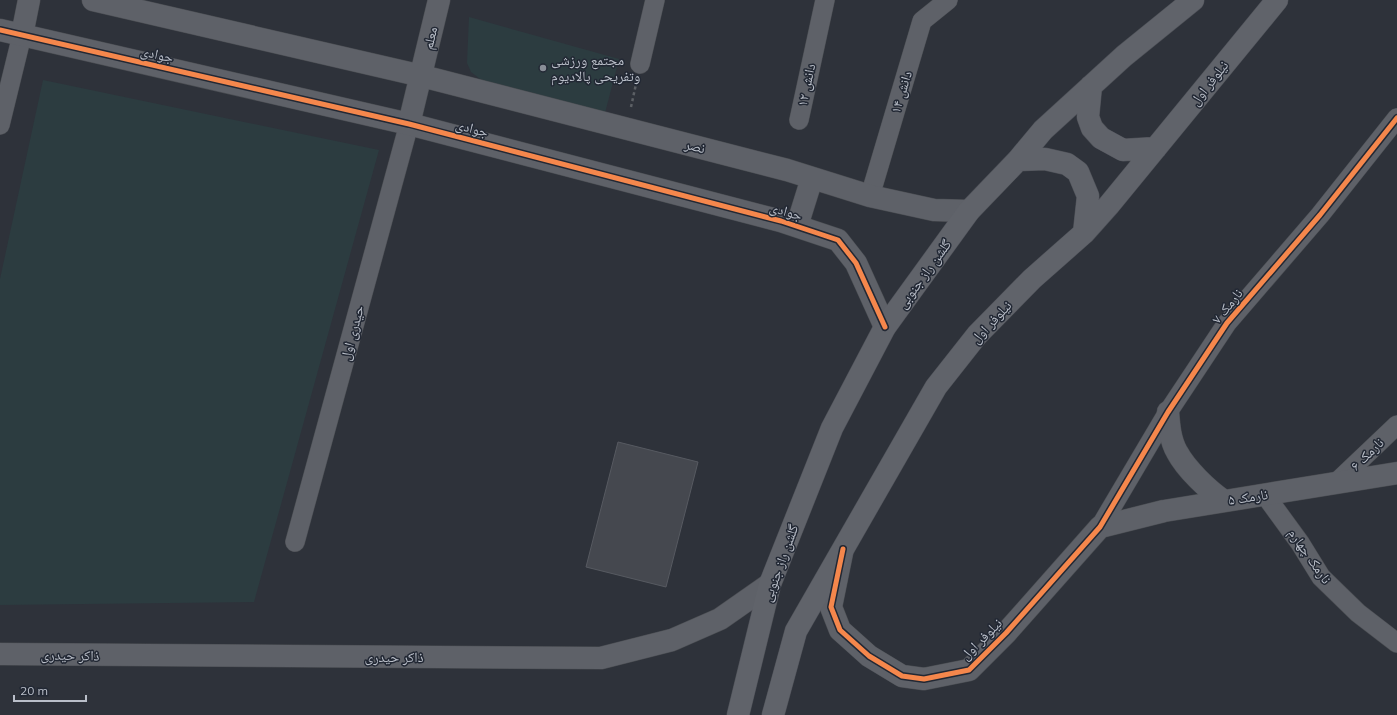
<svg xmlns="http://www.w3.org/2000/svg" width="1397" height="715" font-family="Mulish,'Noto Naskh Arabic',sans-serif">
<rect width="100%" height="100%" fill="#2e323a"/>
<!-- green -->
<path fill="#2c3c40" d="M469,17L619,59L605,113L484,82L471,72L467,63Z
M43,80L379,150L254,602L0,605V279Z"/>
<!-- building -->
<path fill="#45484f" stroke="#575a61" d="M618,442L698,462L666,587L586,567Z"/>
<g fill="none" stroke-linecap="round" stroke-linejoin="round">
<!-- minor casing -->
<g stroke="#4a4d52" stroke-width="20">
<path id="minor" d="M640,64L655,0
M799,120L825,0
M0,125L22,35
M870,196L922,21L948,0
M1337,482L1397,425
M1265,495L1300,543L1321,577L1358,613L1397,643
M1100,527L1168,412L1227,323L1320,215L1397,118
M295,542L409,124"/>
</g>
<!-- tertiary casing -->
<g stroke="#4a4d52" stroke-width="23">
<path id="tertiary" d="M93,0L422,76L787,170L870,196L934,210L969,211
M0,30L409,124L781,221L838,240L856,263L885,327
M22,35L29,0
M409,124L439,0
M797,226L812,178
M1168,412C1169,425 1170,440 1177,452C1186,469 1208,490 1224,501
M842,553L831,607L840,630L869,656L902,676L924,679L969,670L1006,633L1100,527L1164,511L1397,473
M0,654L601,658L672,640L720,619L770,584"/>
</g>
<!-- primary casing -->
<g stroke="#4c4f56" stroke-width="23">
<path id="primary" d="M1091,86L1088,117L1092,128L1101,138L1123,150L1156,148
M1018,160L1045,159L1067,164L1078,172L1088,196L1084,233
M738,715L770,584L832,428L885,327L969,211L1018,160L1043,130L1124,56L1193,0
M773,715L796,631L936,387L977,335L1032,279L1084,233L1109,205L1277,0"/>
</g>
<!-- path -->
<path stroke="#5c6065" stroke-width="2.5" stroke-dasharray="3 3" stroke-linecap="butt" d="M631,107L636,84"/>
<!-- minor -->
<use href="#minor" stroke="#5e6168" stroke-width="19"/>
<!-- tertiary -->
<use href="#tertiary" stroke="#5e6168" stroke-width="22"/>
<!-- primary -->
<use href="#primary" stroke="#60636a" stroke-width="22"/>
<!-- cycleway casing -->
<g stroke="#222834" stroke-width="8">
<path id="cycleway" d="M0,30L409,124L781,221L838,240L856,263L885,327
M843,549L831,607L840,630L869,656L902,676L924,679L969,670L1006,633L1100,527L1168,412L1227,323L1320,215L1397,118"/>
</g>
<!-- cycleway -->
<use href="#cycleway" stroke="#f5874c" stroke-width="5"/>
</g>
<!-- markers -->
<circle fill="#898e97" stroke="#222834" stroke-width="1.5" cx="543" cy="68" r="4"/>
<g text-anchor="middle" stroke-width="3" stroke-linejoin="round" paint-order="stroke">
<!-- street labels -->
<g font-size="14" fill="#babfc9" stroke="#222834">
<text transform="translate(430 38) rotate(-77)" y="5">معلم</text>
<text transform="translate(157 54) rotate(13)" y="5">جوادی</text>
<text transform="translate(1209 83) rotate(-52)" y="5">نیلوفر اول</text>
<text transform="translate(806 85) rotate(-78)" y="5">دانش ۱۲</text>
<text transform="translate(901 92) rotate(-73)" y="5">دانش ۱۴</text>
<text transform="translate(472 128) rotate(15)" y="5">جوادی</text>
<text transform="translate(695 146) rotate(14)" y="5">نصر</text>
<text transform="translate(786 211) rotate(16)" y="5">جوادی</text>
<text transform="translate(924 274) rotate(-54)" y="5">گلشن راز جنوبی</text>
<text transform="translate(1227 306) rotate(-51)" y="5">نارمک ۷</text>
<text transform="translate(991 322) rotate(-47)" y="5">نیلوفر اول</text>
<text transform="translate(352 333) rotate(-75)" y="5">حیدری اول</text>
<text transform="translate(1367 454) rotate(-44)" y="5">نارمک ۶</text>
<text transform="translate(1248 497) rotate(-9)" y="5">نارمک ۵</text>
<text transform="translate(1310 556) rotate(55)" y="5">نارمک چهارم</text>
<text transform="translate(780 563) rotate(-70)" y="5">گلشن راز جنوبی</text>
<text transform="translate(981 639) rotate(-45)" y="5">نیلوفر اول</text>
<text transform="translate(70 655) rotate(1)" y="5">ذاکر حیدری</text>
<text x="394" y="662">ذاکر حیدری</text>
</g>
<!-- poi labels -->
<g font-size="14" fill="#babfc9" stroke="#222834" text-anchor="start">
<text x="551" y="65">مجتمع ورزشی<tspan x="551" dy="16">وتفریحی پالادیوم</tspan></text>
</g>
</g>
<!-- scale -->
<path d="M14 695v6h72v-6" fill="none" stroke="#babfc9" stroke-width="2"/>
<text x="20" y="695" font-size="12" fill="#babfc9" stroke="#222834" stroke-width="3" paint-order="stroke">20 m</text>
</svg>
